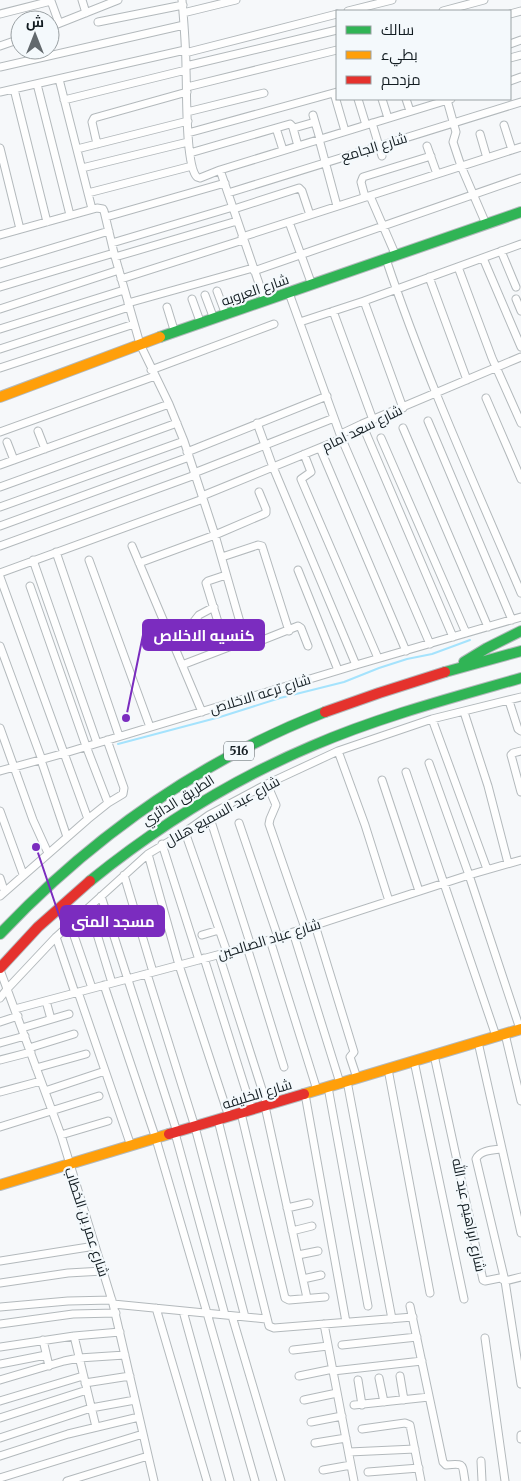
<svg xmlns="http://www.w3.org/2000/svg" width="521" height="1481" font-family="Merriweather,Cairo,serif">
<rect width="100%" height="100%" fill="#f6f8fa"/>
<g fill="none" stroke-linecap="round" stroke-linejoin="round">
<!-- stream -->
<path stroke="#a5e3fd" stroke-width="2" d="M118,744L220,717L280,698L344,682L379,668L407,659L432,654L470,640"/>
<!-- street casing -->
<g stroke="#b3b9bc" stroke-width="9">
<path id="street" d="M82,0L86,13
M182,0C184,23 186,47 186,70C187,89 185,166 197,177L200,178L220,170L451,99
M348,11L392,0
M443,11L484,0
M183,13L236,0
M0,14L51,1L59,23
M510,14L521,11
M98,22L183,5
M50,27L118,0
M510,44L521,40
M0,46L20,39
M185,53L337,14
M510,58L521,55
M186,66L337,30
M0,67L184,25
M59,79L92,209
M510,81L521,77
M37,84L70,215
M187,87L337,50
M14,89L47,222
M0,92L185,50
M334,93L345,131
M358,99L366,125
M382,99L388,118
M406,99L410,111
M64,100L186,70
M447,100L456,132L453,142L461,166L486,224
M187,112L264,93
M313,115L320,139
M372,123L382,156
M504,125L512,150
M276,128L283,150
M293,128L298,146
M188,133L337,92
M480,134L487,158
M319,139L337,206
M97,144L92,122L94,118L187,92
M427,146L437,174
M0,148L20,229
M77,149L188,121
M190,153L290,124L294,128L315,122
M82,168L188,142
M220,170L265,301
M88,193L192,166
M228,193L521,102
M370,196L396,256
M365,197L361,182L363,177L431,156
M234,209L299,188L302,191L310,215
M106,217L225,183
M289,222L312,285
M0,235L97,208L103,209L104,211L114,253L140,344L169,404L184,441L215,535L244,636V640L242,642L182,665
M242,237L521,147
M112,243L233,207
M501,251L516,287
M115,257L237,221
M483,258L521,347
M386,259C424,373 474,483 521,593
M0,264L109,231
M458,267L492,358L521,423
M254,271L521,178
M429,277L467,380
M121,279L243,240
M0,287L114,253
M217,291L226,315
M289,293L341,437L430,644
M205,295L214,319
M192,299L201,324
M516,299L521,311
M364,301L403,408
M128,303L253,268
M167,307L175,333
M0,309L119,270
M333,311L373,420
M300,322L364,301L521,244
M0,329L124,290
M0,349L129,307
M0,368L134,324
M151,370L274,324
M486,398L521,479
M428,421L512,620
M257,423L273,467L356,665
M362,424L453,637
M403,428L488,627
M38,431L45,449
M0,432L155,376
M381,438L466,633
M7,442L14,460
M320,448L406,651
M187,452L327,396
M304,454L311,472L301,479L378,658
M0,465L169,404
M194,473L334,418
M0,487L177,423
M202,496L339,440L343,433L362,424L521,357
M0,507L184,441
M0,526L189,457
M0,546L195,475
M132,546L202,712
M56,552L119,736
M222,557L258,545L262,546L289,631
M33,560L97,743
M89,560L150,727
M139,563L215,535L264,514L266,513V509L259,492
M298,570L338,670
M0,573L203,499
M0,577L88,819
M30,586L86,746L108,803
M170,636L192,624L199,615L214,607
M242,642L248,644L255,643L298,626L301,628L308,646
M0,646L42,760
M226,648L206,583L208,581L226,575
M509,701L518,729L521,731
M464,712L488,786L508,863
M432,719L487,869
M0,728L33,820L48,853
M338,751L365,825L389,901
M521,751L513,753L511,755L521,792
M41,760L67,837
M429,763L469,875L520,1029
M0,771L65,753L356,665L521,617
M406,772L496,1036
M382,780L419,891
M267,784L276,805L270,819L269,824L305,928
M0,811L23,874
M209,815L251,946
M239,823L278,937
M185,832L227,952
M162,844L199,960
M148,854L179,965L229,1117
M124,875L153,972
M0,878L4,890
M0,896L88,819L108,803L123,794L124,788L107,740
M101,896L177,1132
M89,908L112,983
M70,924L92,988
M315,925L354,1052L350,1057L357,1078
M293,932L340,1083
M202,935L219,930
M56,937L75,993
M270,940L317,1090
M247,947L284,1067
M219,955L267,1105
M204,958L252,1110
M0,970L61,1135L113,1304L154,1481
M147,974L195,1127L245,1317
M104,985L156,1139L207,1313
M78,992L131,1146
M0,998L8,988L56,937L148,854L185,832L209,815L267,784L338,751L432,719L521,697
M46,1001L51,1019
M15,1009L251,946L469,875L521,860
M0,1022L18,1016
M22,1028L69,1014
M505,1034L521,1101
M478,1042L521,1233
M0,1043L25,1036
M29,1048L74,1034
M434,1055L483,1280L485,1281L500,1278L505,1281
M0,1060L31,1052
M414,1061L464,1299
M36,1068L86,1054
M388,1069L430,1293
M347,1081L392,1319
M328,1087L368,1306
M45,1091L105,1071
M0,1092L41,1081
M305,1094L346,1322
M265,1106L307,1298
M241,1113L285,1298L289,1300L325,1297
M218,1120L269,1326L274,1328L413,1317
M0,1127L99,1096
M175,1133L225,1315
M61,1135L108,1121
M502,1149C493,1150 480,1150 476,1159L505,1281L521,1384
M287,1208L309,1203
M292,1231L312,1226
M298,1255L318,1251
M0,1261L95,1246
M303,1279L321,1275
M505,1281L521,1277
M0,1283L68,1273L103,1271
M113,1304L266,1319
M410,1306L443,1462L446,1465C465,1463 462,1464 465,1481
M0,1307L68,1301L112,1300
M156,1308L207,1481
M183,1311L230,1481
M207,1313L255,1481
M232,1316L281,1481
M0,1324L73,1314L116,1313
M324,1324L354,1481
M74,1336L96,1427
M485,1338L505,1481
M43,1340L49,1366
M342,1345L417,1337
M0,1347L74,1336L120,1332
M293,1350L328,1346
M0,1364L46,1355
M333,1371L422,1361
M299,1376L333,1369
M400,1376L404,1400
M379,1378L384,1402
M0,1380L64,1361L79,1358L125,1355
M358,1380L362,1405
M85,1383L130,1376
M304,1400L337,1393
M0,1401L83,1376
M354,1405L429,1397
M0,1418L87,1390
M311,1422L342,1416
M362,1429L405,1423L410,1425L421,1481
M521,1435V1439
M0,1438L91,1408L135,1400
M315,1443L346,1438
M349,1452L415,1449
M0,1456L68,1434L139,1417
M481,1461L482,1481
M323,1470L351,1465
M368,1472L419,1468
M0,1478L143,1434
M67,1481L148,1456"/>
</g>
<!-- fast casing -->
<g stroke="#b3b9bc" stroke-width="12">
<path id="fast" d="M160,337L521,212
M464,662L487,648L521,631
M445,672L521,651
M90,881C158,826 232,780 312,746C379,717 451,698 521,678
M0,934C92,837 199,761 325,712"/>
</g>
<!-- slow casing -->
<g stroke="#b3b9bc" stroke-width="12">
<path id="slow" d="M0,397L160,337
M304,1094L521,1029
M0,1185L169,1134"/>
</g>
<!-- jam casing -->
<g stroke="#b3b9bc" stroke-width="12">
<path id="jam" d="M325,712L379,693L445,672
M0,968L38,927L90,881
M169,1134L304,1094"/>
</g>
<!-- street -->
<use href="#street" stroke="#fefefe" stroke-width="7"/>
<!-- fast -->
<use href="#fast" stroke="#30b455" stroke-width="10"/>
<!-- slow -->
<use href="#slow" stroke="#ff9f0a" stroke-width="10"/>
<!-- jam -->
<use href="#jam" stroke="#e5322d" stroke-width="10"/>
</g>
<g text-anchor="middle" stroke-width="4.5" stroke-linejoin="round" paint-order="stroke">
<!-- shield labels -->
<rect fill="#f4f9fc" stroke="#565e63" stroke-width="1" x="224" y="741.5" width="30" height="19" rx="4"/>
<g font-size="12" font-weight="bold" fill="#121c21">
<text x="239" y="755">516</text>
</g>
<!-- street labels -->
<g font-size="14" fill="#121c21" stroke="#f4f9fc">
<text transform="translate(374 147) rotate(-17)" y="5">شارع الجامع</text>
<text transform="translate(255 290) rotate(-19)" y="5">شارع العروبه</text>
<text transform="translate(362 428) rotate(-26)" y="5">شارع سعد امام</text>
<text transform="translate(260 694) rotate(-17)" y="5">شارع ترعه الاخلاص</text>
<text transform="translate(178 800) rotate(-32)" y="5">الطريق الدائري</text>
<text transform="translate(222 811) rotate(-29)" y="5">شارع عبد السميع هلال</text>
<text transform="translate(269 939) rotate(-17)" y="5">شارع عباد الصالحين</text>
<text transform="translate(257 1094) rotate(-17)" y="5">شارع الخليفه</text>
<text transform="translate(469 1215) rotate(78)" y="5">شارع ابراهيم عبد الله</text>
<text transform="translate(87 1222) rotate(72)" y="5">شارع عمر بن الخطاب</text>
</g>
</g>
<!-- callouts -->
<path fill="none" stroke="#7b2cbf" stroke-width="2" d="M126 718L143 635M36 847L61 921"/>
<g fill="#7b2cbf" stroke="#f4f9fc" stroke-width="2">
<circle cx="126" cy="718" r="5"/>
<circle cx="36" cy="847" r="5"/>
</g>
<g fill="#7b2cbf" stroke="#7b2cbf" stroke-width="2">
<rect x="143" y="620" width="121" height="30" rx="5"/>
<rect x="61" y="906" width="103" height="30" rx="5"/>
</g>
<g font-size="15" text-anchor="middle" font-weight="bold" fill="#fff">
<text x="204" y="641">كنسيه الاخلاص</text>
<text x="113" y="927">مسجد المنى</text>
</g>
<!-- legend -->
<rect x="336" y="10" width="175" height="90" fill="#f4f9fc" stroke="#9aa1a4"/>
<rect x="346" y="26" width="25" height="8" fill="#30b455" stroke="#9aa1a4"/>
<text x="381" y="35" font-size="15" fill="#121c21">سالك</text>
<rect x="346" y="51" width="25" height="8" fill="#ff9f0a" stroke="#9aa1a4"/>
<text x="381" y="60" font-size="15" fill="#121c21">بطيء</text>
<rect x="346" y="76" width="25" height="8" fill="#e5322d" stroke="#9aa1a4"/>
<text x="381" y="85" font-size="15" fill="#121c21">مزدحم</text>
<!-- north arrow -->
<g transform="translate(35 35)"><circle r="24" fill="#f4f9fc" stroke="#9aa1a4"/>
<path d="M0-4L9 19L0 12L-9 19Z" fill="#62696d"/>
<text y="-8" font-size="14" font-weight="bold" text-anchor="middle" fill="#121c21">ش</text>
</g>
</svg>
